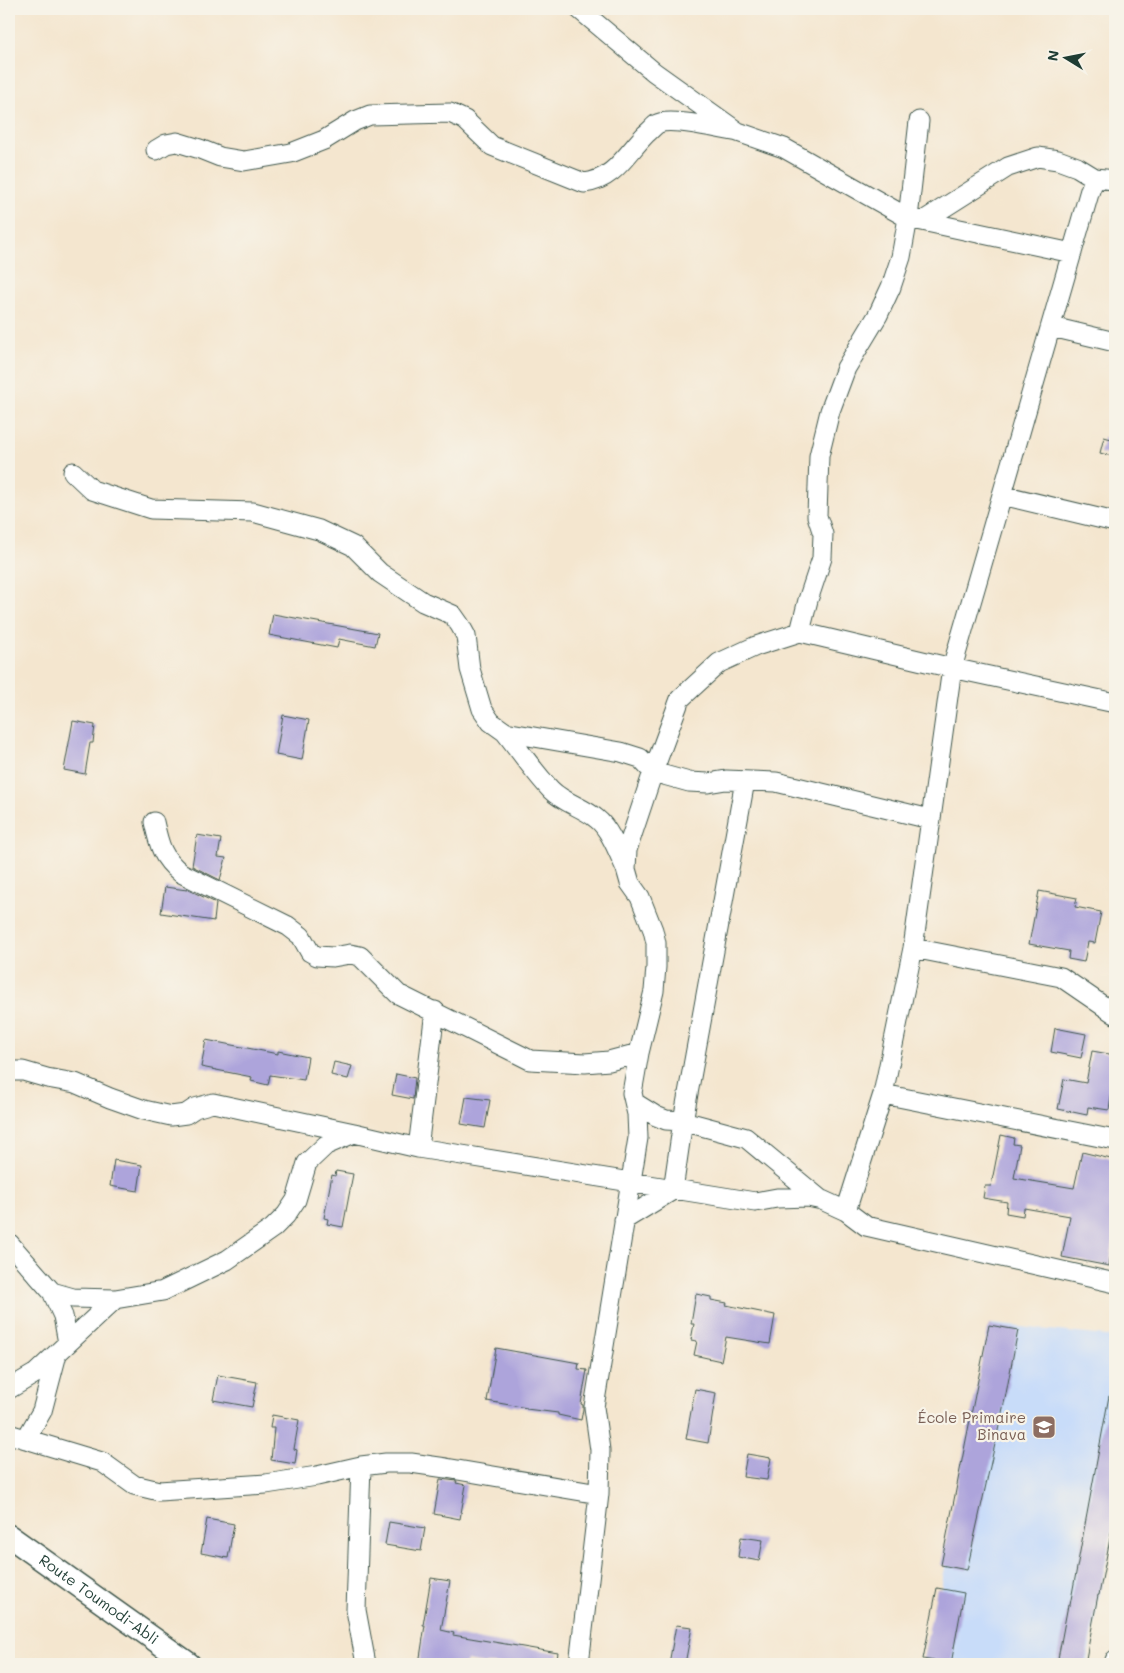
<svg xmlns="http://www.w3.org/2000/svg" width="1124" height="1673" font-family="Mali,sans-serif">
<rect width="100%" height="100%" fill="#f7f3e8"/>
<filter id="ink" filterUnits="userSpaceOnUse"><feTurbulence type="fractalNoise" baseFrequency=".02" numOctaves="2"/><feDisplacementMap in="SourceGraphic" scale="10" xChannelSelector="R" yChannelSelector="G"/><feConvolveMatrix kernelMatrix="1 2 1 2 8 2 1 2 1" color-interpolation-filters="sRGB"/></filter>
<filter id="wash" filterUnits="userSpaceOnUse"><feTurbulence type="fractalNoise" baseFrequency=".0096" numOctaves="4" result="noise"/><feDisplacementMap in="SourceGraphic" scale="20" xChannelSelector="R" yChannelSelector="G"/><feGaussianBlur stdDeviation="1.12" result="paint"/><feColorMatrix in="noise" values="0 0 0 0 0 0 0 0 0 0 0 0 0 0 0 0 0 1.4 0 .05"/><feComposite in="paint" operator="in"/></filter>
<g filter="url(#wash)">
<rect width="100%" height="100%" fill="#f4e6cf"/>
<!-- built -->
<path fill="#c8dcf9" d="M992,1324L1115,1337V1516L1087,1664H942L927,1661Z"/>
<g id="blocks">
<!-- building -->
<path fill="#ada4db" d="M1104,437L1115,440V457L1100,453Z
M273,614L378,633L375,646L339,639L337,648L269,635Z
M283,715L309,720L302,760L276,755Z
M73,721L95,725L93,743H90L85,774L64,770Z
M197,835L221,839L218,857L226,858L220,880L192,866Z
M165,887L187,890V889L216,903L214,921L161,913Z
M1039,891L1077,898L1075,907L1101,912L1095,943L1088,942L1084,962L1068,959L1069,951L1029,944Z
M1055,1028L1086,1034L1081,1058L1051,1052Z
M206,1040L278,1054V1051L308,1057L304,1080L270,1075L268,1085L251,1081L252,1077L201,1067Z
M1092,1051L1115,1055V1074L1109,1110L1088,1107L1087,1115L1058,1109L1064,1079L1086,1083Z
M334,1062L352,1066L348,1079L331,1075Z
M396,1074L415,1078L413,1099L392,1095Z
M466,1097L490,1100L485,1128L461,1124Z
M1001,1135L1014,1138L1013,1144L1020,1145L1014,1178L1074,1188L1082,1152L1115,1160V1194L1112,1209L1115,1210V1231L1109,1266L1062,1257L1070,1216L1024,1208L1023,1216L1006,1213L1007,1202L983,1198L985,1186H991Z
M114,1160L142,1165L138,1191L110,1186Z
M336,1171L353,1174L343,1227L327,1224L328,1219L324,1218L332,1175L335,1176Z
M696,1294L711,1297V1300L727,1303L726,1305L775,1315L770,1344L726,1337L721,1361L694,1355L697,1341L691,1340L694,1324H691Z
M989,1325L1018,1330L1005,1399L967,1570L941,1565Z
M496,1348L579,1363L578,1369L587,1370L581,1404L583,1405V1409L581,1420L558,1415V1413L526,1409L527,1408L487,1401Z
M218,1375L257,1382L252,1407L213,1400Z
M695,1389L716,1393L708,1443L686,1439Z
M1109,1396H1115V1513L1099,1595H1098L1085,1664H1057L1068,1605H1070Z
M272,1415L299,1420L294,1449L297,1450L295,1464L271,1460L274,1428H270Z
M747,1454L771,1458L767,1480L743,1477Z
M440,1479L457,1481L456,1483L466,1485L460,1519L434,1514Z
M207,1519L234,1524L228,1558L201,1553Z
M389,1522L425,1528L421,1551L385,1545Z
M741,1537L763,1540L759,1561L738,1557Z
M431,1578L450,1581L441,1630L454,1633L453,1635L558,1653L556,1664H484L467,1661L466,1664H419L425,1625H423Z
M937,1588L964,1593L951,1664L923,1659Z
M676,1625L692,1627L685,1664H669Z"/>
</g>
</g>
<g filter="url(#ink)">
<use href="#blocks" fill-opacity="0" stroke="#3f564b" stroke-width="1"/>
<g fill="none" stroke-linecap="round" stroke-linejoin="round">
<!-- minor casing -->
<g stroke="#3f564b" stroke-width="21">
<path id="minor" d="M579,9L654,72L738,132L784,148L908,218L1072,253
M156,150L166,144L177,142L200,149L220,157L244,161L291,153L324,140L355,121L370,115L450,113L465,120L492,146L584,183C614,180 627,153 646,134C650,131 654,126 657,124C669,117 723,129 738,132
M1115,180L1095,178L1090,190L952,668L1115,703
M923,221L1008,167L1038,157L1058,160L1077,167L1095,178
M1052,327L1115,342
M73,472L92,490L151,509L253,512L319,530L353,546L380,573L423,602L453,615L460,625L466,636L470,669L482,709L491,722L505,732L621,752L640,758L653,772L689,782L708,783L726,780L776,782L930,819
M1002,495L1115,522
M800,632L808,600L822,558L823,534L817,516L819,456L830,411L846,368L878,315L891,287L901,257L908,218L919,121
M505,732C520,751 534,772 551,790C564,803 583,807 597,819C610,829 619,854 626,869
M154,822C159,845 162,858 181,873L288,926L301,936L310,952L317,956L333,957L350,954L360,956L398,994L530,1060L585,1063L609,1061L639,1053
M913,948L1061,977L1115,1014
M9,1071H23L47,1078L75,1083L110,1098L144,1110L171,1116L186,1114L195,1108L213,1103L354,1133
M883,1094L1115,1140
M635,1103L656,1116L666,1120L683,1121L746,1138L820,1199
M418,1148L435,1011
M846,1211L866,1226L1115,1283
M624,1220L673,1190L683,1121L745,781
M9,1243L52,1292L73,1298L115,1299
M52,1292L63,1316L68,1343
M9,1389L36,1373L115,1299L163,1291L227,1260L273,1228L286,1215L296,1200L307,1163L326,1145L354,1133L418,1148L755,1202L777,1198L808,1197L822,1200L846,1211L883,1094L913,948L952,668L800,632L756,646L719,663L680,699L653,772L627,850L626,869L630,883L640,897L653,930L656,943V967L654,991L639,1053L632,1093L637,1114L638,1138L594,1407L600,1450L599,1494L579,1664
M9,1434L102,1462L134,1485L159,1491L266,1484L317,1476L361,1466L386,1463H411L446,1468L599,1494
M26,1439L42,1411L57,1354
M361,1466L356,1610L366,1664
M1114,1664L1115,1660"/>
</g>
<!-- tertiary casing -->
<g stroke="#3f564b" stroke-width="25">
<g id="tertiary">
<path id="s1" d="M9,1536L189,1664"/>
</g>
</g>
<!-- minor -->
<use href="#minor" stroke="#fff" stroke-width="19"/>
<!-- tertiary -->
<use href="#tertiary" stroke="#fff" stroke-width="22"/>
</g>
</g>
<!-- icons -->
<defs>
<g id="school-square" transform="scale(1.25)"><rect x="-9" y="-9" width="18" height="18" rx="4" fill="#8d6e63" stroke="#f7f3e8"/><path d="M0-5L7-2L0 1L-7-2ZM-4 1L0 2.5L4 1V4Q0 6-4 4Z" fill="#fff"/></g>
</defs>
<g fill-rule="evenodd">
<use href="#school-square" x="1044" y="1427"/>
</g>
<g text-anchor="middle" stroke-width="4.5" stroke-linejoin="round" paint-order="stroke">
<!-- education labels -->
<g font-size="15" fill="#785e54" stroke="#f7f3e8" text-anchor="end">
<text x="1026" y="1423">École Primaire<tspan x="1026" dy="17">Binava</tspan></text>
</g>
<!-- street labels -->
<g font-size="15" fill="#1f3d34" stroke="#f7f3e8">
<text dy="5" stroke="none"><textPath href="#s1" startOffset="110">Route Toumodi-Abli</textPath></text>
</g>
</g>
<!-- margin -->
<rect width="1124" height="1673" fill="none" stroke="#f7f3e8" stroke-width="30"/>
<!-- north arrow -->
<g transform="translate(1066 58) rotate(280)" stroke="#f7f3e8" stroke-width="4" paint-order="stroke">
<path d="M0-4L9 19L0 12L-9 19Z" fill="#1f3d34"/>
<text y="-8" font-size="14" font-weight="bold" text-anchor="middle" fill="#1f3d34">N</text>
</g>
</svg>
